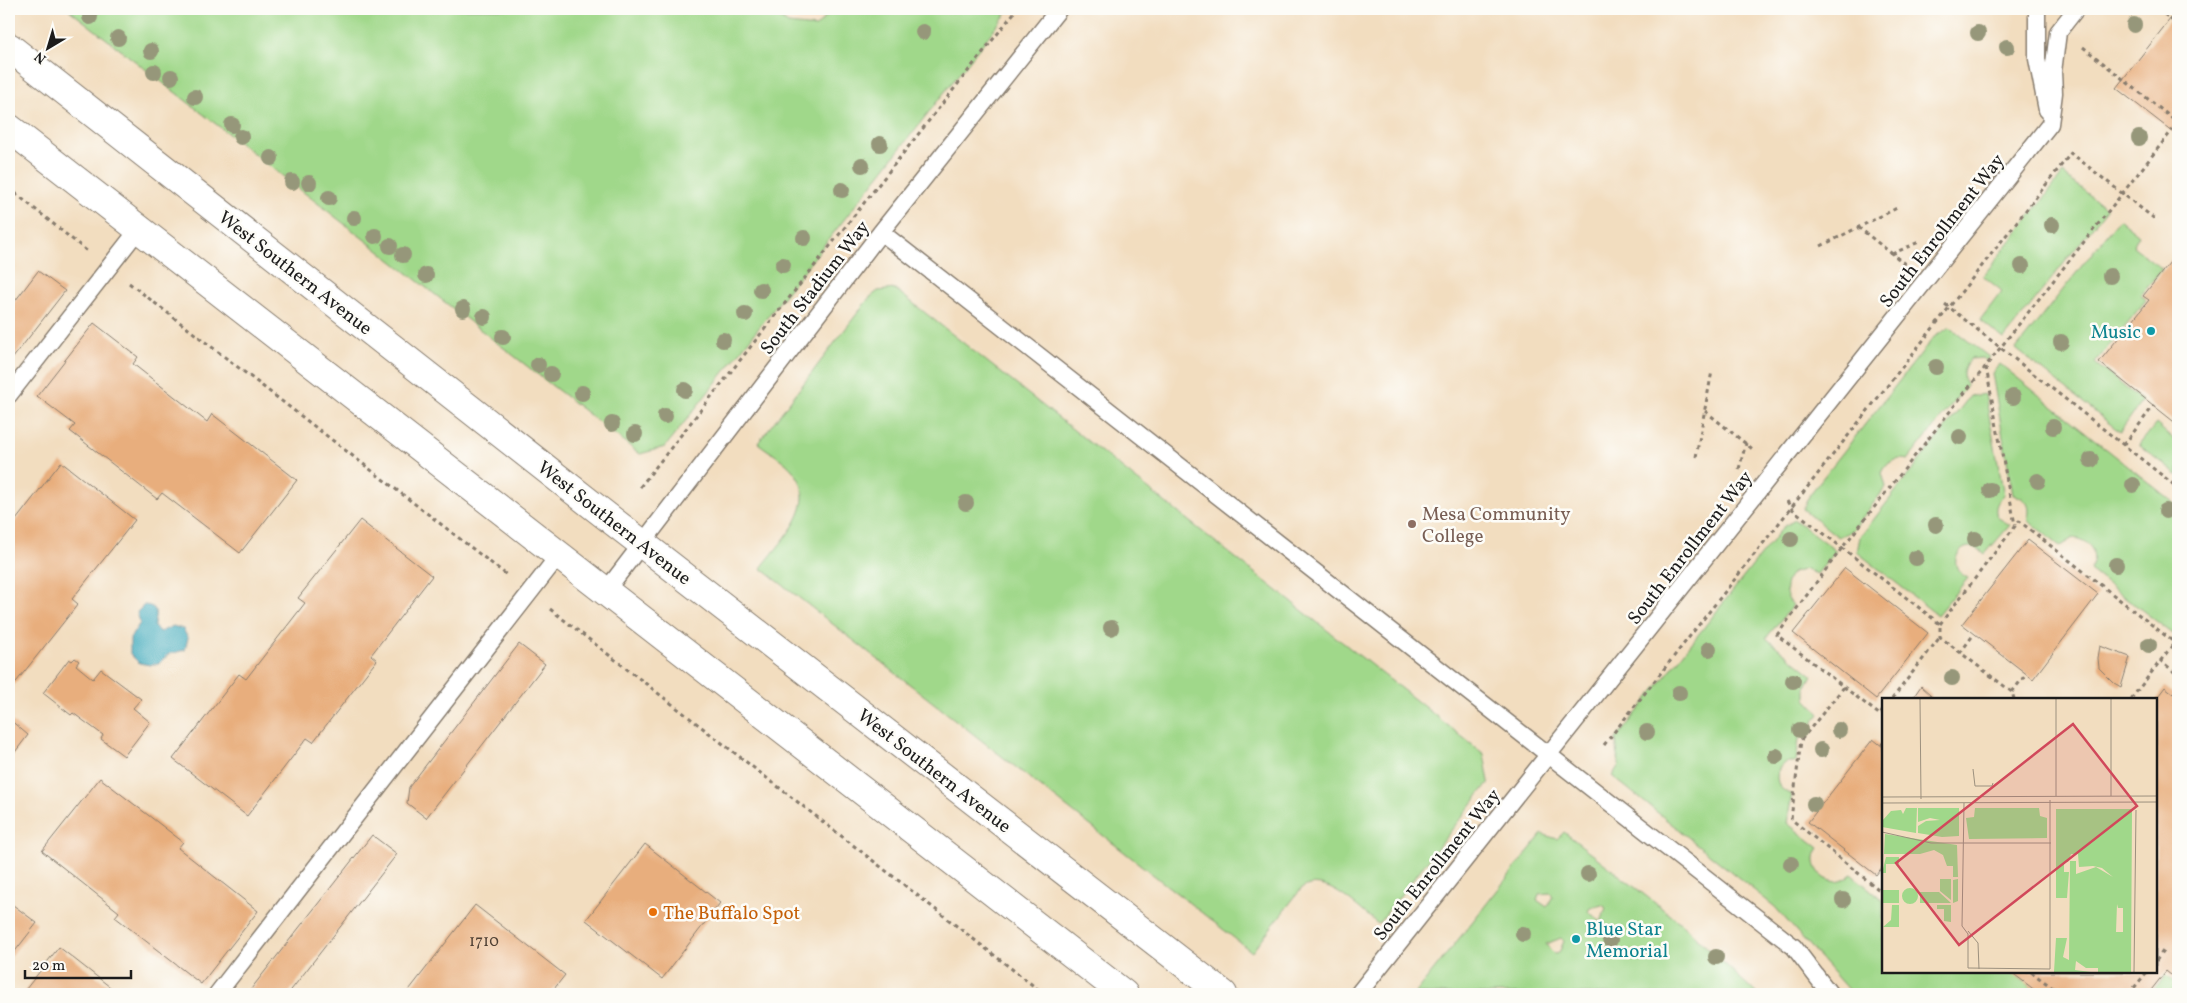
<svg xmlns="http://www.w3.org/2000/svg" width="2187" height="1003" font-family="Vollkorn,serif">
<rect width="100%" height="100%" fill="#fdfcf7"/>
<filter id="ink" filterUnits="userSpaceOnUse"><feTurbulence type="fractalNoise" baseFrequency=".02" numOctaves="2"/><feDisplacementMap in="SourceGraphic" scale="10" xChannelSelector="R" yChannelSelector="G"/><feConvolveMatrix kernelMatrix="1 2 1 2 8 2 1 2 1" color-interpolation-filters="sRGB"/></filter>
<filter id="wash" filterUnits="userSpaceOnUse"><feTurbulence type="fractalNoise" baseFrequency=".0096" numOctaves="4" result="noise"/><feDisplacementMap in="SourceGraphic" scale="20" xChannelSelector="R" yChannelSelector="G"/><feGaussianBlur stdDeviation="1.12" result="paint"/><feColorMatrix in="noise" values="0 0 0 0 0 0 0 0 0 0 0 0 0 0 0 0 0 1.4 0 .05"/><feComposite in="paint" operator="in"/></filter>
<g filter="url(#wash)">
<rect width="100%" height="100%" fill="#f2ddbf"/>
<!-- green -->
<path fill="#a0d88a" stroke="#5e7a53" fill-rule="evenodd" d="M68,9H769L788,24L816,27L833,9H1010L665,447L640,454Z
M2063,174L2107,209L2004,339L1980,320L2002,291L1983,276Z
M2119,219L2139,235L2133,246L2162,269L2141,294L2146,300L2095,363L2142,401L2120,432L2016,349Z
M895,289L1484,754L1489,782L1378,924C1360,910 1324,871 1301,889L1252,952L761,568C781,541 821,505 794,472C785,460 769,452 758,443L869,298L878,291Z
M1950,327L1989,357L1986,361L1982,358L1970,359C1963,369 1960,375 1967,385L1908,460C1895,457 1887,462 1882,473L1886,487L1852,531L1838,537L1803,509L1810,494L1934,337Z
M2000,364L2178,506V628L2173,634L2090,570C2099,554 2091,540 2073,538L2060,546L2027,520C2032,507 2027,498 2013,495L1992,373Z
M1985,394L2004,495C1997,502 1994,507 1997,517L2010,525L1985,554C1964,533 1941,565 1968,578L1937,615L1857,552L1860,537L1970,396Z
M2156,424L2178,443V476L2139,445Z
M1795,520L1836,551L1817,574L1806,569L1792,573C1784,584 1783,595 1793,605L1766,638L1812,675L1806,686V699L1820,714L1799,739L1796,762H1786C1772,770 1775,791 1792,794L1787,823L1819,848C1804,868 1834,895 1851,874L1883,900V972H2011L2040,994H1852L1775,907L1612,776L1619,765L1616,739L1783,527Z
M1564,832L1682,924L1757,994H1415L1542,834L1557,839ZM1550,893L1553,896L1547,907L1537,900L1539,894ZM1602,905L1606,908L1601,922L1588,911L1590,908ZM1561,938L1564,941L1559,953L1554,954L1546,944Z
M2166,975L2178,985V994H2150Z"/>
<!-- water -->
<path fill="#3ca9bc" stroke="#2c626c" d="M144,605C161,606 154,617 154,627L160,632L173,626L183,629L188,638L185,650L169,654L159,663L150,665L139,663L130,654V638L140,623L137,612Z"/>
<g id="blocks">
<!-- building -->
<path fill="#e8ae7d" d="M2178,9V136L2116,88Z
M2178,252V425L2099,362L2149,300L2143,296Z
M38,271L65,291L9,363V309Z
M94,323L138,357L133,364L207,422L212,414L297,480L240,553L162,493L157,499L70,431L75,425L37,396Z
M61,462L135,520L72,599L78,604L13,686L9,682V529Z
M360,520L432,576L371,655L377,660L313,742L307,738L247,816L173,759L239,674L246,679L305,603L298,598Z
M2028,540L2098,594L2033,679L1962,624Z
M1845,568L1928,633L1876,699L1793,633Z
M519,644L545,664L426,818L407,803L409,787Z
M2100,646L2130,657L2121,687L2114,683L2099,668L2098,658Z
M75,658L79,661L76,665L93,679L101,669L141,699L133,708L150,722L124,756L101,739L103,735L73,713L71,715L43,693L69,659L72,661Z
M1921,686L1931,695L1932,699H1912Z
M2165,687L2178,697V981L2166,971L2148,994H2040L2011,972H2156V699Z
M9,719L28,735L9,760Z
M1873,739L1883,747V866L1876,875L1808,822Z
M100,778L183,842L178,848L258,911L201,984L115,917L119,912L42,851Z
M372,835L397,854L288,994H258L251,989Z
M645,844L720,903L662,979L586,920Z
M9,902L37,923L9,959Z
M475,905L565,975L550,994L503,992L406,994Z
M59,947L119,994H22Z"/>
</g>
</g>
<g filter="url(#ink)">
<use href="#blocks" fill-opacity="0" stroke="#877c6e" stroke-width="1"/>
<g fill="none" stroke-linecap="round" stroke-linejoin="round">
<!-- lane casing -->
<g stroke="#877c6e" stroke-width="19">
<path id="lane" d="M2037,9V59L2047,110
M881,232L1794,947L1830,994
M9,395L138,230
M605,592L881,232L1059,9
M217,994L559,555
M1358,994L2050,124L2054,93L2053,72L2058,32L2076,9"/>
</g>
<!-- secondary casing -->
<g stroke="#877c6e" stroke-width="30">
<path id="secondary" d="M9,47L596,508L1223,994
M9,128L1124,994"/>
</g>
<!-- path -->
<path stroke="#877c6e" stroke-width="3" stroke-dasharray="4 4" stroke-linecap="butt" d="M2158,9L2178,25
M2083,47L2178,123
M9,188L88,252
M1858,227L1905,264
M1821,246L1899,207
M1892,254L1921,241
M129,283L508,576
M1945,304L2178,488
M1986,367L2015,525
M1705,411L1755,451
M2124,445L2154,405
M1696,457L1712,371
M1739,469L1746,443
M640,487L1017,9
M1787,501L1791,508L1940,624V637L2012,692L2014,699
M550,609L1044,994
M1940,624L2019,521L2175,643
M1960,653L1974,634
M2160,660L2178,675
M1844,687L1801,740L1791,819L1883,893
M2012,692L2026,674
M1892,699L1940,637
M2131,699L2178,638
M1883,710L1880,715L1777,635L1842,548L2178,123
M1604,745L2071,153L2156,220
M1882,745L1883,743
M2156,961L2163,951
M2031,972L2061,994
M2129,994L2147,972"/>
<!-- lane -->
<use href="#lane" stroke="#fff" stroke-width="16"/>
<!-- secondary -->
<use href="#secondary" stroke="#fff" stroke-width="28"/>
</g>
<!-- trees -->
<g fill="#96977a">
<circle cx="90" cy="17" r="8"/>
<circle cx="2134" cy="25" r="8"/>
<circle cx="923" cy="32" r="8"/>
<circle cx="1978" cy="33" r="8"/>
<circle cx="118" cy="38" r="8"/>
<circle cx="2007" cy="47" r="8"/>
<circle cx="151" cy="51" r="8"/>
<circle cx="154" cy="72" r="8"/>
<circle cx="171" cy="77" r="8"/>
<circle cx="195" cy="97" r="8"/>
<circle cx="232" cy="125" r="8"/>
<circle cx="241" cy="137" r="8"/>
<circle cx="2139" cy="138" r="8"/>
<circle cx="880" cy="144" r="8"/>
<circle cx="271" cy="158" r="8"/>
<circle cx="862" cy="165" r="8"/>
<circle cx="292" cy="182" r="8"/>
<circle cx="309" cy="183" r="8"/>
<circle cx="842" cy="190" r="8"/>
<circle cx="329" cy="198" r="8"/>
<circle cx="354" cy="218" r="8"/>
<circle cx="2052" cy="225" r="8"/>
<circle cx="375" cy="236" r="8"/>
<circle cx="804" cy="238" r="8"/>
<circle cx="390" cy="246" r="8"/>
<circle cx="403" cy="255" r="8"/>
<circle cx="783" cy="265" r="8"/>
<circle cx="2022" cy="266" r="8"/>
<circle cx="426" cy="275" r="8"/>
<circle cx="2110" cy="276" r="8"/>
<circle cx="761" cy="290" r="8"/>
<circle cx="463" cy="309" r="8"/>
<circle cx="745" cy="314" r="8"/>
<circle cx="484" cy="317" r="8"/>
<circle cx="503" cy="337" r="8"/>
<circle cx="723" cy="340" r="8"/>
<circle cx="2061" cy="342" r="8"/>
<circle cx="538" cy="365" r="8"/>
<circle cx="1936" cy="367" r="8"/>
<circle cx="551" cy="374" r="8"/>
<circle cx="685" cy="390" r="8"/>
<circle cx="582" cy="393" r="8"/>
<circle cx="2013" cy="397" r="8"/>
<circle cx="665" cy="416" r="8"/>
<circle cx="612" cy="424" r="8"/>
<circle cx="2053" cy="427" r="8"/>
<circle cx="635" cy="434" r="8"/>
<circle cx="1960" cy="437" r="8"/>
<circle cx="2091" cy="460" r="8"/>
<circle cx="2038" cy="481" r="8"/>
<circle cx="2133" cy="485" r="8"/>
<circle cx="1990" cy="490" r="8"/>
<circle cx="966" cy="503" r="8"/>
<circle cx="2166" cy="511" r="8"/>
<circle cx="1936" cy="525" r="8"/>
<circle cx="1791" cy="539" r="8"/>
<circle cx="1975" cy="539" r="8"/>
<circle cx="1916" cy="558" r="8"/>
<circle cx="2116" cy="565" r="8"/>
<circle cx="1111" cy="628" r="8"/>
<circle cx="2149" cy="645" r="8"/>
<circle cx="1709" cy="649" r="8"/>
<circle cx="1952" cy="678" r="8"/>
<circle cx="1793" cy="681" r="8"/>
<circle cx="1679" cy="693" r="8"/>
<circle cx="1800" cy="730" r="8"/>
<circle cx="1839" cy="730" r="8"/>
<circle cx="1647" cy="732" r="8"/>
<circle cx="1821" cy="750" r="8"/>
<circle cx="1776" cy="756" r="8"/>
<circle cx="1814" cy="804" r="8"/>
<circle cx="1791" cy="864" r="8"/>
<circle cx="1588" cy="874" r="8"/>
<circle cx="1843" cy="900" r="8"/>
<circle cx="1523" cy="934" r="8"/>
<circle cx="1610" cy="940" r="8"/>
<circle cx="1716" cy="957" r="8"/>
</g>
</g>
<!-- markers -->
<g fill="#0f9aa8" stroke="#fdfcf7" stroke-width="2">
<circle cx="2151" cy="331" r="5"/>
<circle cx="1576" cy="939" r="5"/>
</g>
<circle fill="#8d6e63" stroke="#fdfcf7" stroke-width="2" cx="1412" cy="524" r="5"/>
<circle fill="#e8710a" stroke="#fdfcf7" stroke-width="2" cx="653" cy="912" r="5"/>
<g text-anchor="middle" stroke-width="5" stroke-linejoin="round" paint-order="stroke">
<!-- number labels -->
<g font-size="16" fill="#4f4034">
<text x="484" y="946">1710</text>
</g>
<!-- street labels -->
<g font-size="19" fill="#1c1c1c" stroke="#fdfcf7">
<text transform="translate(1941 230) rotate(-52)" y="7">South Enrollment Way</text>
<text transform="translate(296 272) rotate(38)" y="7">West Southern Avenue</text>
<text transform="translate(814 287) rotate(-52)" y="7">South Stadium Way</text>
<text transform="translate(615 522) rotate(38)" y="7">West Southern Avenue</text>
<text transform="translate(1689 547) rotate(-52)" y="7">South Enrollment Way</text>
<text transform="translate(935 770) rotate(38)" y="7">West Southern Avenue</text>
<text transform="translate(1436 864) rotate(-51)" y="7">South Enrollment Way</text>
</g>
<!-- culture labels -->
<g font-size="19" fill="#0d838f" stroke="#fdfcf7" text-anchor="end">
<text x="2141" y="338">Music</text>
<text x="1586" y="935" text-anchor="start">Blue Star<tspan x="1586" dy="22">Memorial</tspan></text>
</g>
<!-- education labels -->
<g font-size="19" fill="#785e54" stroke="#fdfcf7" text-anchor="start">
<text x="1422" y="520">Mesa Community<tspan x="1422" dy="22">College</tspan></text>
</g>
<!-- food labels -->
<g font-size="19" fill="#c56008" stroke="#fdfcf7" text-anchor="start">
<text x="663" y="919">The Buffalo Spot</text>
</g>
</g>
<!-- overview -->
<g transform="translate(1882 698)">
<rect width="275" height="275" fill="#f2ddbf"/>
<path d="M24,110H35L34,135L0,129V123L9,113L19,112L21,116ZM36,110H77V138L60,139L36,135V128L44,123L58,122L48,120L36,124ZM93,110H157L158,118L165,120V140L87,141L84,120L92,119ZM174,111H250L249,274H216V270H204L194,263L193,272L209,274H172L174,240H185L181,259L187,262L188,163H194V176L214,169L231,179L220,170L211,168L197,169L196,156H189L186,164H182V174H187L185,200H174ZM235,206L236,210H241V234H234ZM3,136L75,147L76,179H71V168H65L61,157L52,152L38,156H2ZM4,159H17V166H4V175H0ZM58,181H69V202L58,193ZM76,181V203L71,205V182ZM20 198a8 8 0 1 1 16 0a8 8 0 1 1-16 0ZM0,192H17V205H1ZM38,194H57L69,205H38ZM10,207H17V229H1L9,222ZM55,207H69V224L62,223V211H55Z" fill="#a0d88a" fill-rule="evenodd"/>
<path fill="none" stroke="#9c907e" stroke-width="1" d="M38,1L39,101M174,1V98M229,1V98M91,71L93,88H110L111,85M0,99L275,98M0,105L275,104M82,105L80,228L86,236V270L168,271V102M0,134L49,145H169M86,233L96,245L97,271M252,274L254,112"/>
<path fill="#d1495b" fill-opacity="0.15" stroke="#d1495b" stroke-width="2.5" d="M191,26L255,108L77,247L14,165Z"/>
<rect width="275" height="275" fill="none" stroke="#1c1c1c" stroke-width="2.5"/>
</g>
<!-- margin -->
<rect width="2187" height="1003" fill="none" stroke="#fdfcf7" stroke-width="30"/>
<!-- north arrow -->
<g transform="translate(48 48) rotate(218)" stroke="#fdfcf7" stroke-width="4" paint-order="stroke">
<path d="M0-4L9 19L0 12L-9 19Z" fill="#1c1c1c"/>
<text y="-8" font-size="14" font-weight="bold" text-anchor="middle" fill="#1c1c1c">N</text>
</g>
<!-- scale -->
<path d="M25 970v8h106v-8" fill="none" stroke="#1c1c1c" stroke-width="2.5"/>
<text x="32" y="970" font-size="15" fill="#1c1c1c" stroke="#fdfcf7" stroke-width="4" paint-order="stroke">20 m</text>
</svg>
